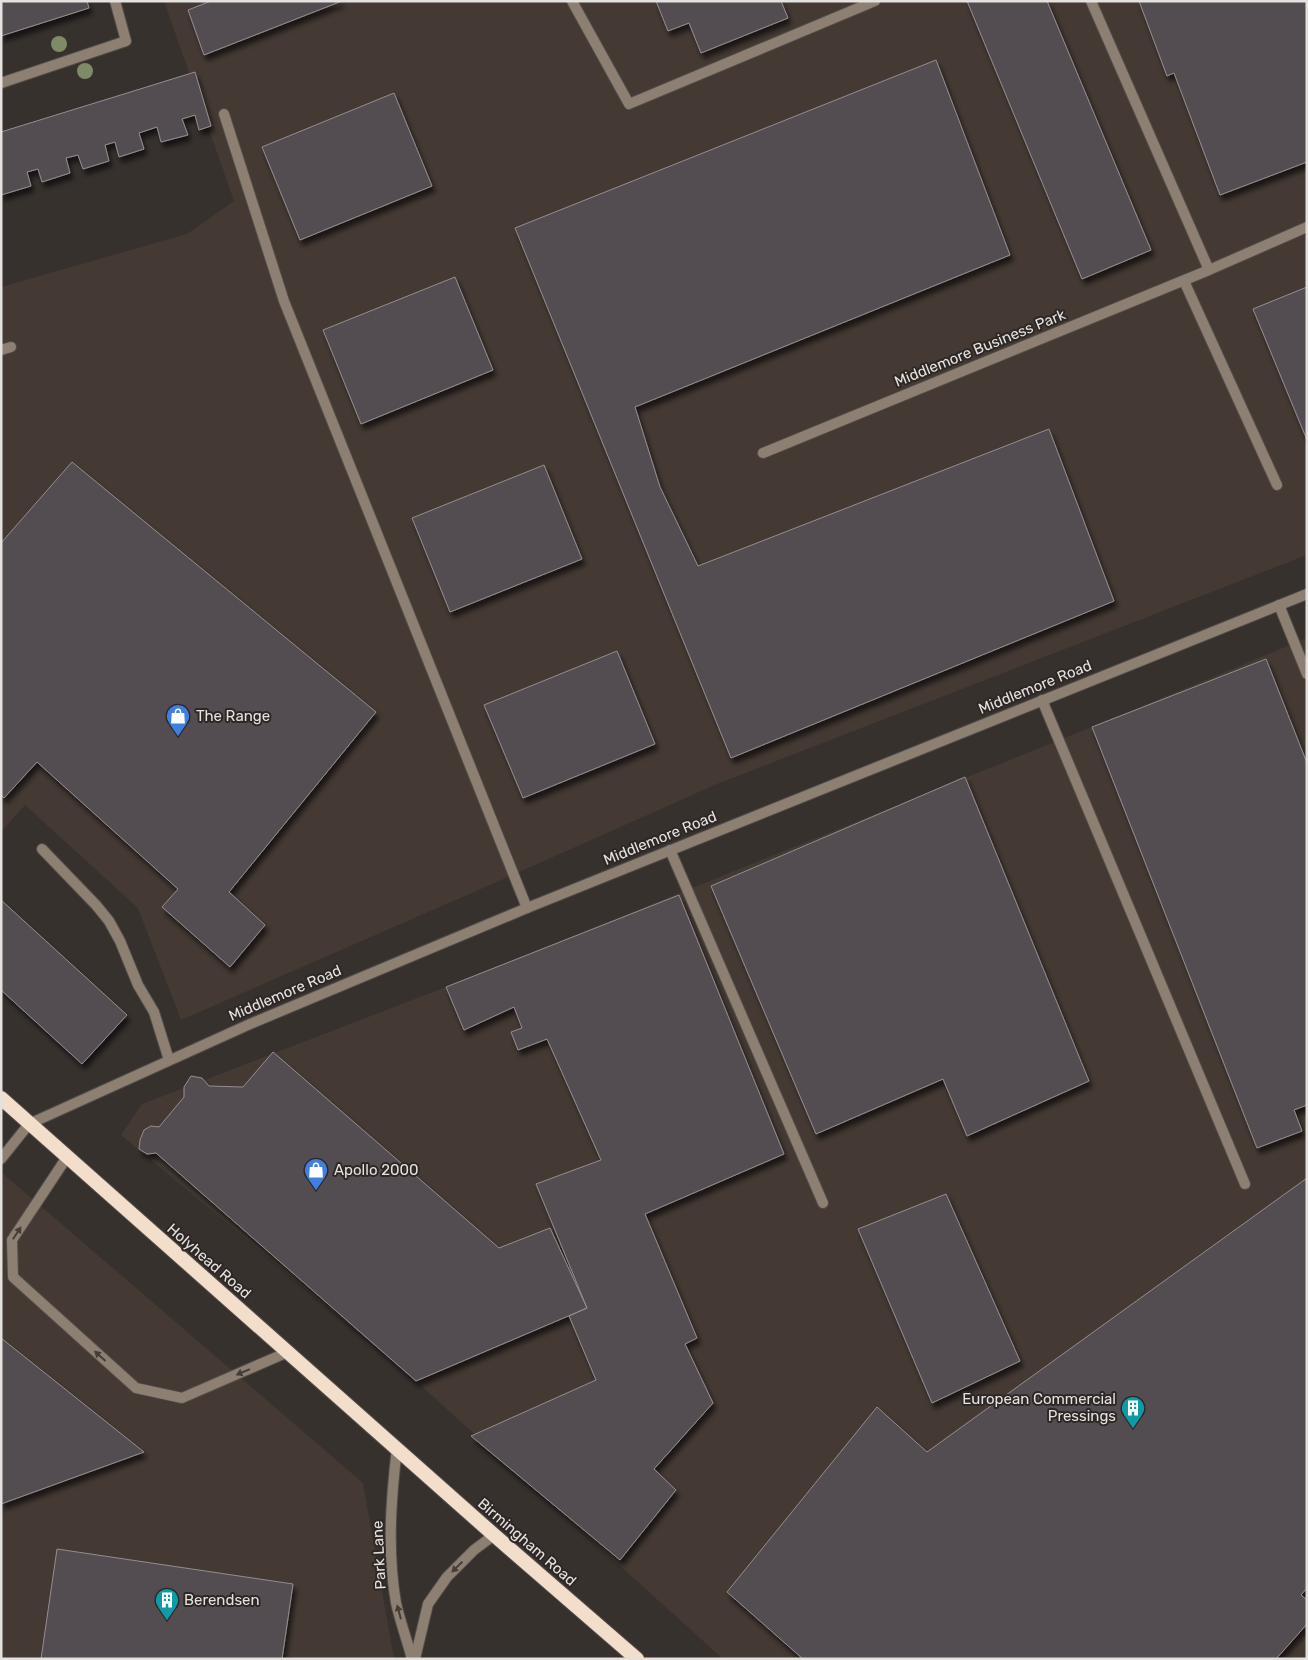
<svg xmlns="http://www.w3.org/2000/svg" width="1308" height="1660" font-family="Rubik,sans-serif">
<defs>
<filter id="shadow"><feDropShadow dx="3" dy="5.5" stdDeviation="2.5" flood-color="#0009"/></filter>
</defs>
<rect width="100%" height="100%" fill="#37312e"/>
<!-- built -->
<path fill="#443933" d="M164,1H1307V555L717,784L474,892L181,1020L138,908L25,805L1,832V287L187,234L234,201Z
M1307,638V1659H723L416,1381L121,1135L142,1104L446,987L1092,727Z
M1,1172L363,1483L394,1659H1Z"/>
<!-- building -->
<path fill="#534e51" stroke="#948d91" filter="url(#shadow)" d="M1,1H87L89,8L1,36Z
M211,1H342L204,55L188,10Z
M656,1H781L788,18L701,53L689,23L668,31Z
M967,1H1047L1151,250L1082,279Z
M1139,1H1307V162L1220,195L1174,73L1167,76Z
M936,60L1010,255L635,407L660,487L698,566L1049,429L1114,601L731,758L515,228Z
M195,72L211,126L199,130L195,115L182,119L188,135L161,142L157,127L139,133L144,149L119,157L115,142L105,145L109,161L83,169L78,155L66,158L70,173L42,182L38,169L27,172L31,186L1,195V132Z
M394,93L432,186L300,240L262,147Z
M455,277L493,370L361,424L323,330Z
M1307,287V440L1253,309Z
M72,462L376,712L229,892L265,925L230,967L162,907L178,889L37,762L4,798L1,795V543Z
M544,465L582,559L450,612L412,518Z
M617,651L655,744L523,798L484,705Z
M1266,659L1307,763V1105L1294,1110L1302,1131L1257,1148L1092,727Z
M965,777L1089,1081L967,1136L943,1079L816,1134L711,886Z
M679,895L784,1154L645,1214L697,1338L685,1344L713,1403L654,1469L676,1490L620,1560L471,1436L596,1380L569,1316L587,1308L536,1184L601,1160L547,1039L518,1050L511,1032L522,1028L514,1007L464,1030L446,987Z
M1,900L127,1015L82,1064L1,990Z
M273,1052L499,1248L550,1228L587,1308L416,1381L156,1153L147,1154L139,1149L140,1140L144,1130L151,1126L159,1127L184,1097V1087L191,1076L202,1078L209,1086L243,1087Z
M1307,1178V1588L1301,1595L1307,1600V1624L1276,1659H803L727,1592L877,1407L927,1452Z
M946,1194L1020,1361L932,1403L858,1229Z
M1,1338L144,1452L1,1504Z
M57,1549L293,1584L282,1659H41Z"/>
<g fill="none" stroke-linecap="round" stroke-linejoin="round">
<!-- service casing -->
<g stroke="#534d4a" stroke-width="12">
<path id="service" d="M572,1L629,104L875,1
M1091,1L1209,270
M224,114L284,301L527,908
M1184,281L1277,485
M1,350L11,347
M763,453L1209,270L1307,227
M1279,605L1307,674
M1042,700L1245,1184
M670,850L823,1203
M67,1157L12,1240L13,1277L136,1388L182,1398L288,1352
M1,1159L29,1124"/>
</g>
<!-- minor casing -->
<g stroke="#534d4a" stroke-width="12">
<path id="minor" d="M1,83L126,41L115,1
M42,849L96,905L109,921L120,941L138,985L154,1012L169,1060"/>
</g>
<!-- tertiary casing -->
<g stroke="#534d4a" stroke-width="12">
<path id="tertiary" d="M29,1124L250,1024L527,908L1307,594
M397,1448C391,1499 387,1551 396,1603C400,1621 407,1640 412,1659
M415,1659L428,1604L447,1577L474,1550L494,1535"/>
</g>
<!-- trunk casing -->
<g stroke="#534d4a" stroke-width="16">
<path id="trunk" d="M1,1098L494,1535L637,1659"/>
</g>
<!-- service -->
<use href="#service" stroke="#8d8073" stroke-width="10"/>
<!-- minor -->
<use href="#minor" stroke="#8d8073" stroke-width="10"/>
<!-- tertiary -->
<use href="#tertiary" stroke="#8d8073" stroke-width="10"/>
<!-- trunk -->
<use href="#trunk" stroke="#f2decb" stroke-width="14"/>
</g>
<!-- trees -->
<g fill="#7f8a68">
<circle cx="59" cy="44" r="8"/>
<circle cx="85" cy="71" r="8"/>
</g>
<!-- one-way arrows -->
<defs><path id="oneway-solid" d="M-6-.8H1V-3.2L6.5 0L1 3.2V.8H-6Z" transform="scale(1.25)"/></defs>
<g fill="#453d38">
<use href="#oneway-solid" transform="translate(17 1233) rotate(-57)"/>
<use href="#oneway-solid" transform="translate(100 1356) rotate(-138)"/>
<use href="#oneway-solid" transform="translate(243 1372) rotate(157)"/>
<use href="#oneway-solid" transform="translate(457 1567) rotate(136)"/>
<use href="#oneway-solid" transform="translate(399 1612) rotate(-105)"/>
</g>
<!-- icons -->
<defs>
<g id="shop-pin" transform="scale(1.25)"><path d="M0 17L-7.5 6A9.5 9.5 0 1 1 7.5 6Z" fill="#3f7fe0" stroke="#2d2725"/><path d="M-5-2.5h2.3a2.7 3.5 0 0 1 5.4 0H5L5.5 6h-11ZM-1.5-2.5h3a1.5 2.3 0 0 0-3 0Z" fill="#fff"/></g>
<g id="building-pin" transform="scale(1.25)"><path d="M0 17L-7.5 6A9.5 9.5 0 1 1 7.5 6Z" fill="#0f9aa8" stroke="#2d2725"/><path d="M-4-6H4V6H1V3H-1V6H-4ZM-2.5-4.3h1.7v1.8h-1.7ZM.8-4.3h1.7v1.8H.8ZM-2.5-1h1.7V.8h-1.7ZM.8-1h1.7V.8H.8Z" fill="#fff"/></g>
</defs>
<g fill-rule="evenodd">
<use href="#shop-pin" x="178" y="716"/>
<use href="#shop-pin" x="316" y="1170"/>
<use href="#building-pin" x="1133" y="1408"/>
<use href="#building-pin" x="167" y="1600"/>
</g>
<g text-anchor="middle" stroke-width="4" stroke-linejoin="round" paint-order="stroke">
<!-- street labels -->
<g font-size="15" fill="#e5e1df" stroke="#2d2725">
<text transform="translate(980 348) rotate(-22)" y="5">Middlemore Business Park</text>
<text transform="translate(1035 687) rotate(-22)" y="5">Middlemore Road</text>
<text transform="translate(660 838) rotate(-22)" y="5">Middlemore Road</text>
<text transform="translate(285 993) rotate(-23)" y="5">Middlemore Road</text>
<text transform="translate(209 1261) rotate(41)" y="5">Holyhead Road</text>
<text transform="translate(527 1542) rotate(41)" y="5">Birmingham Road</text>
<text transform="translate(379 1555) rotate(-93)" y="5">Park Lane</text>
</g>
<!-- poi labels -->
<g font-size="15" fill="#e5e1df" stroke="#2d2725" text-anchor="start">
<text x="196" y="721">The Range</text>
<text x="334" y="1175">Apollo 2000</text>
<text x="1116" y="1404" text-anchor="end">European Commercial<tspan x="1116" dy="17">Pressings</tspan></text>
<text x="184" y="1605">Berendsen</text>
</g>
</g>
<!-- border -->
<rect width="1308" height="1660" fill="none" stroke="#e5e1df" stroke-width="5"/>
</svg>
